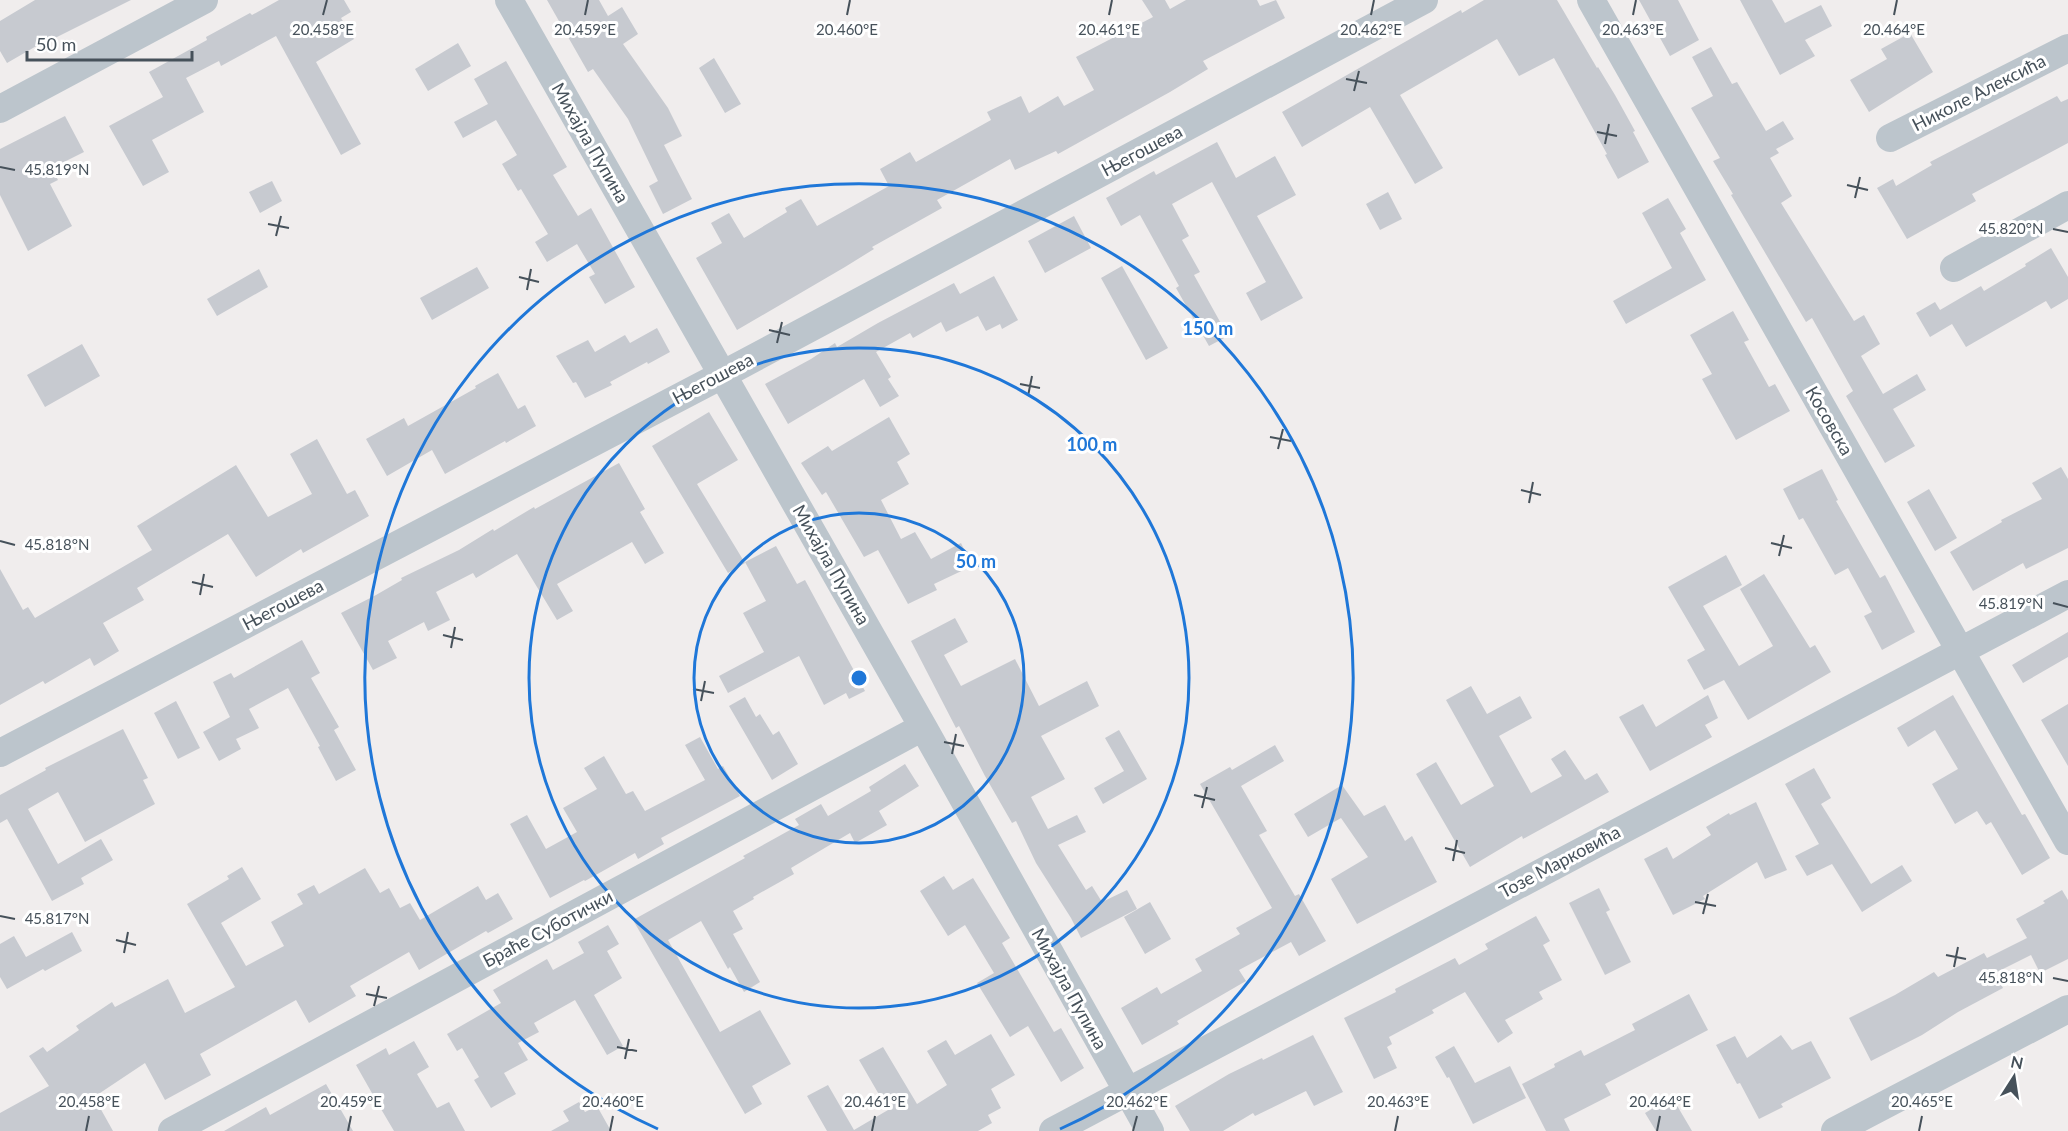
<svg xmlns="http://www.w3.org/2000/svg" width="2068" height="1131" font-family="Lato,sans-serif">
<rect width="100%" height="100%" fill="#f0eded"/>
<!-- building -->
<path fill="#c7cad0" d="M35,0H131L53,39L52,37L7,63L0,51V21Z
M279,0H344L351,12L341,18L354,39L316,62L361,144L341,155L276,36L221,66L219,61L186,78L204,112L152,140L169,172L143,186L109,126L163,97L149,72L207,40L206,37L250,13L252,15Z
M547,0H599L608,16L622,7L638,34L623,44L668,108L682,136L664,145L692,199L663,214L649,186L658,181L628,119L593,69L588,72Z
M1142,0H1165L1170,9L1186,0H1257L1260,6L1276,0L1285,18L1203,61L1208,69L1170,92L1058,154L1056,151L1015,170L1010,159L937,200L942,208L872,247L874,249L845,267L737,330L696,258L722,243L711,223L729,213L744,238L787,212L785,208L801,199L817,226L889,186L880,169L910,152L916,162L991,120L987,112L1021,96L1029,113L1058,96L1064,106L1094,90L1076,57L1153,17Z
M1484,0H1557L1597,68L1598,67L1615,95L1635,131L1633,132L1649,162L1618,179L1605,155L1607,154L1554,58L1519,76L1497,39L1400,95L1443,168L1415,184L1370,107L1302,147L1282,112L1461,10L1462,13Z
M1639,0H1678L1699,40L1670,56Z
M1740,0H1772L1785,23L1821,5L1832,26L1805,40L1815,56L1780,75Z
M1910,33L1933,72L1869,112L1850,80L1887,59L1881,49Z
M458,43L471,66L428,91L415,69Z
M1711,47L1732,84L1737,82L1766,131L1783,121L1794,139L1776,149L1779,153L1770,158L1792,196L1781,203L1854,321L1864,315L1880,344L1861,356L1883,394L1917,374L1926,390L1893,409L1915,446L1885,463L1846,396L1853,391L1812,318L1806,322L1731,195L1733,194L1713,161L1720,158L1691,108L1713,96L1692,57Z
M714,58L741,104L725,113L699,68Z
M506,61L567,167L553,175L578,216L591,208L635,287L605,304L589,277L595,274L577,244L547,262L535,242L548,234L521,189L518,191L502,164L517,155L496,120L463,138L454,122L488,104L474,79Z
M2057,96L2061,102L2068,99V143L1972,194L1976,201L1907,239L1877,188L1893,179L1896,186L1932,165L1930,162Z
M65,116L84,152L52,168L58,180L50,184L72,226L28,251L0,195V149Z
M1217,142L1236,178L1275,156L1296,195L1257,216L1303,298L1261,321L1246,293L1266,282L1212,182L1172,204L1189,236L1182,240L1200,272L1194,275L1228,336L1209,346L1176,288L1179,286L1140,215L1121,226L1106,198L1154,171L1156,175Z
M272,181L282,201L260,213L249,192Z
M1388,192L1402,219L1380,230L1366,204Z
M1668,198L1686,229L1680,233L1706,280L1626,324L1613,301L1672,268L1642,213Z
M1074,216L1091,248L1045,273L1028,241Z
M2051,248L2068,277V299L2051,309L2046,301L1966,347L1952,324L1930,337L1916,313L1935,302L1940,310L1981,286L1984,291L2026,266L2025,264Z
M1122,266L1168,348L1146,360L1101,278Z
M477,267L489,288L432,320L420,298Z
M259,269L268,287L217,316L207,299Z
M994,276L1018,320L1002,329L1000,324L986,331L978,316L946,332L941,322L913,338L910,333L876,352L891,377L888,379L899,396L880,407L864,379L788,424L765,384L811,359L835,343L837,347L878,323L954,283L960,294Z
M1733,311L1749,340L1744,342L1769,387L1775,384L1790,411L1736,440L1702,379L1712,374L1690,335Z
M657,328L670,352L648,364L647,362L610,382L612,385L585,398L576,382L573,383L556,356L588,340L595,352L625,335L630,343Z
M82,344L100,376L45,407L27,375Z
M498,373L518,409L525,405L536,426L506,443L505,441L445,474L432,450L387,476L366,439L404,418L408,426L476,388L475,386Z
M709,412L738,460L697,484L745,563L728,573L652,446Z
M889,417L910,454L897,462L909,484L881,500L901,539L915,532L931,559L961,543L972,566L934,584L937,590L908,604L878,550L864,557L826,492L822,495L801,463L828,446L832,451Z
M317,439L347,494L355,490L369,516L303,553L301,549L256,577L228,534L137,588L144,600L103,623L119,651L94,666L90,658L45,684L43,681L0,705V569L23,610L28,607L35,618L152,550L137,526L236,465L268,517L312,494L290,454Z
M619,463L645,509L640,512L664,553L645,564L632,542L557,584L573,611L557,620L517,554L476,578L473,573L436,592L450,620L428,631L424,622L388,641L397,658L373,670L341,613L376,595L402,580L401,578L459,550L493,529L494,531L534,507L535,509Z
M2061,467L2068,479V548L2026,569L2023,563L1973,591L1950,552L2002,522L2001,520L2042,499L2032,483Z
M1822,469L1838,500L1836,501L1880,578L1885,575L1915,632L1882,650L1864,616L1872,612L1848,568L1835,575L1803,518L1799,520L1783,489Z
M1929,489L1957,538L1935,551L1907,502Z
M776,546L797,584L805,580L865,691L849,699L846,693L824,705L799,656L728,693L719,676L764,652L743,613L766,601L745,562Z
M1726,555L1742,585L1703,606L1739,666L1773,646L1740,589L1764,574L1810,648L1815,645L1831,672L1748,720L1724,680L1704,690L1687,660L1705,650L1668,587Z
M955,618L968,642L944,655L961,686L1015,659L1039,706L1087,681L1099,706L1041,736L1065,779L1031,797L1048,829L1077,815L1086,832L1058,845L1086,890L1092,886L1102,902L1127,890L1137,909L1081,938L1071,918L1036,863L1016,821L1012,823L985,776L959,726L956,728L911,641Z
M2068,632V657L2023,683L2012,665Z
M302,640L320,673L311,678L339,727L334,730L356,770L336,781L318,747L320,746L288,688L249,709L259,728L236,739L241,749L219,761L203,732L230,717L213,682L231,673L234,678Z
M1471,686L1487,714L1520,696L1532,718L1499,736L1531,793L1562,776L1551,759L1565,750L1585,780L1597,773L1609,792L1523,839L1522,836L1470,867L1416,774L1436,762L1461,805L1494,786L1446,700Z
M1708,695L1718,718L1705,725L1712,737L1650,771L1619,717L1643,704L1656,727Z
M1953,695L2022,815L2025,814L2050,858L2022,875L1991,822L1986,825L1977,811L1955,824L1932,784L1958,769L1935,730L1908,747L1897,728Z
M745,697L756,717L760,714L773,735L779,731L798,764L772,780L729,706Z
M176,701L200,748L178,759L154,713Z
M2068,704V766L2041,720Z
M123,729L148,778L143,780L155,804L85,842L58,792L28,809L58,864L101,839L113,860L81,878L84,884L52,901L7,819L0,823V795L46,770L45,768Z
M1119,730L1147,779L1103,804L1094,788L1124,771L1105,738Z
M700,737L718,769L723,766L740,796L661,838L664,844L638,859L635,853L585,881L584,880L550,898L510,824L527,815L546,849L577,832L563,808L597,789L584,768L604,756L626,794L633,791L645,811L705,780L685,745Z
M1275,745L1284,761L1241,786L1267,831L1259,835L1295,896L1299,894L1326,941L1299,956L1291,942L1239,970L1246,981L1177,1021L1179,1024L1142,1045L1121,1008L1157,987L1161,994L1202,971L1195,959L1240,934L1236,928L1272,908L1200,784L1230,767L1232,770Z
M905,764L919,786L879,811L887,825L855,843L850,833L791,868L794,874L753,897L754,899L733,911L743,929L733,934L760,982L744,992L730,967L728,969L701,921L668,940L720,1032L760,1010L791,1064L752,1086L762,1104L745,1114L633,920L745,858L743,856L799,825L795,819L821,804L828,816L871,791L869,787Z
M1814,768L1831,798L1821,804L1871,884L1902,865L1912,881L1862,912L1832,864L1807,876L1795,856L1819,844L1785,784Z
M1342,785L1364,816L1385,805L1405,841L1412,836L1437,882L1357,924L1331,879L1368,857L1341,818L1308,837L1294,814Z
M1756,802L1787,870L1765,879L1757,862L1703,896L1705,899L1673,915L1644,859L1667,847L1673,859L1711,835L1706,827L1729,813L1730,815Z
M242,867L261,899L221,923L246,966L284,946L271,922L303,904L297,894L314,885L319,894L365,868L380,893L389,888L400,908L410,903L420,920L478,886L486,900L498,893L513,919L488,933L486,931L419,970L409,952L350,986L356,996L309,1023L296,1000L200,1054L211,1075L165,1100L145,1063L94,1097L113,1131H0V1113L49,1086L29,1056L43,1047L47,1052L79,1030L76,1026L112,1002L115,1007L168,979L185,1013L235,987L187,904L229,879L227,876Z
M944,876L953,890L973,878L1010,938L1002,943L1054,1032L1061,1028L1084,1068L1061,1082L1028,1026L1010,1037L977,983L994,973L965,925L948,936L920,891Z
M1599,888L1610,910L1606,912L1631,962L1605,975L1569,903Z
M2062,890L2068,900V959L2040,973L2031,955L1995,973L2003,988L1958,1012L1922,1035L1871,1061L1849,1018L1895,995L1934,972L1938,977L1984,953L1987,958L2027,938L2016,919L2045,903L2043,901Z
M1150,902L1171,939L1145,954L1124,917Z
M1536,916L1550,941L1543,945L1562,980L1539,992L1543,999L1505,1020L1513,1033L1498,1043L1465,992L1432,1010L1434,1013L1389,1037L1392,1044L1387,1047L1397,1068L1374,1079L1344,1018L1396,992L1395,989L1455,958L1459,965L1488,949L1485,944Z
M608,925L619,944L607,951L622,978L594,995L623,1046L607,1055L575,1000L534,1023L539,1032L518,1043L528,1060L504,1073L516,1094L491,1108L474,1080L479,1077L462,1048L457,1051L447,1034L501,1003L493,990L547,959L553,970L584,953L578,942Z
M72,932L82,951L45,971L43,969L7,989L0,977V944L14,936L26,957Z
M1689,994L1708,1030L1605,1084L1611,1095L1564,1119L1570,1131H1546L1522,1084L1555,1067L1554,1064L1581,1050L1584,1056L1635,1030L1632,1024Z
M991,1034L1015,1075L991,1089L1001,1108L988,1115L992,1123L978,1131H827L807,1096L828,1085L854,1130L888,1110L859,1060L883,1047L917,1104L947,1085L927,1051L946,1040L955,1055Z
M1313,1035L1343,1092L1314,1106L1306,1091L1255,1116L1253,1113L1223,1131H1190L1175,1106L1229,1074L1262,1058L1263,1060Z
M1781,1035L1792,1050L1811,1041L1831,1078L1781,1104L1783,1107L1759,1119L1740,1083L1737,1084L1716,1045L1735,1036L1747,1058Z
M414,1041L429,1067L417,1074L437,1108L449,1102L465,1131H394L381,1109L356,1065L386,1048L389,1055Z
M1454,1046L1475,1083L1510,1066L1526,1098L1473,1124L1449,1077L1447,1078L1435,1057Z
M326,1084L353,1131H224L266,1107L270,1115Z
M1672,1097L1692,1131H1656L1645,1113Z
M579,1102L585,1112L597,1106L611,1131H551L569,1121L563,1111Z"/>
<g fill="none" stroke-linecap="round" stroke-linejoin="round">
<!-- minor -->
<path stroke="#bcc5cc" stroke-width="28" d="M509,0L923,727L1150,1131
M1591,0L2068,841
M0,109L204,0
M1890,138L2068,48
M1954,268L2068,205
M0,753L722,375L1424,0
M172,1131L923,727
M1053,1131L2068,594
M1835,1131L2068,1009"/>
</g>
<!-- ticks -->
<path fill="none" stroke="#46515a" stroke-width="2" d="M323,15L327,0M585,15L588,0M847,15L850,0M1109,15L1112,0M1371,15L1374,0M1633,15L1636,0M1894,15L1897,0M1346,79L1367,83M1354,91L1359,71M1597,132L1617,136M1605,144L1609,124M0,167L15,170M1847,185L1868,190M1855,198L1860,177M268,224L289,228M2053,229L2068,232M276,236L281,216M519,277L539,282M527,290L531,269M769,330L790,335M777,343L782,322M1020,384L1040,388M1028,396L1032,376M1270,437L1291,441M1278,449L1283,429M1521,490L1541,495M1529,503L1533,482M0,541L15,545M1771,543L1792,548M1779,556L1784,535M192,582L213,587M200,595L204,574M2053,603L2068,607M443,635L463,640M451,648L455,627M693,689L714,693M701,701L705,681M944,742L964,746M952,754L956,734M1194,795L1215,800M1202,808L1207,787M1445,848L1465,853M1453,861L1457,840M1695,902L1716,906M1703,914L1708,894M0,916L15,919M116,940L136,945M124,953L128,932M1946,955L1966,959M1954,967L1958,947M2053,978L2068,981M366,994L387,998M374,1006L379,986M617,1047L637,1051M625,1059L629,1039M86,1131L89,1116M348,1131L351,1116M610,1131L613,1116M872,1131L875,1116M1133,1131L1137,1116M1395,1131L1398,1116M1657,1131L1660,1116M1919,1131L1922,1116"/>
<!-- distance rings -->
<g fill="none" stroke="#1f77d8" stroke-width="3">
<circle cx="859" cy="678" r="165"/>
<circle cx="859" cy="678" r="330"/>
<path d="M658 1129A494 494 0 1 1 1060 1129"/>
</g>
<g text-anchor="middle" stroke-width="6" stroke-linejoin="round" paint-order="stroke">
<!-- street labels -->
<g font-size="18" fill="#46515a" stroke="#fff">
<text transform="translate(1979 93) rotate(-27)" y="6">Николе Алексића</text>
<text transform="translate(590 143) rotate(60)" y="6">Михајла Пупина</text>
<text transform="translate(1142 151) rotate(-28)" y="6">Његошева</text>
<text transform="translate(713 379) rotate(-28)" y="6">Његошева</text>
<text transform="translate(1829 421) rotate(60)" y="6">Косовска</text>
<text transform="translate(831 565) rotate(60)" y="6">Михајла Пупина</text>
<text transform="translate(283 605) rotate(-28)" y="6">Његошева</text>
<text transform="translate(1560 862) rotate(-28)" y="6">Тозе Марковића</text>
<text transform="translate(548 929) rotate(-28)" y="6">Браће Суботички</text>
<text transform="translate(1069 989) rotate(61)" y="6">Михајла Пупина</text>
</g>
</g>
<g font-size="15" text-anchor="middle" fill="#46515a" stroke="#fff" stroke-width="6" stroke-linejoin="round" paint-order="stroke">
<text x="323" y="35">20.458°E</text>
<text x="585" y="35">20.459°E</text>
<text x="847" y="35">20.460°E</text>
<text x="1109" y="35">20.461°E</text>
<text x="1371" y="35">20.462°E</text>
<text x="1633" y="35">20.463°E</text>
<text x="1894" y="35">20.464°E</text>
<text x="57" y="175">45.819°N</text>
<text x="2011" y="234">45.820°N</text>
<text x="57" y="550">45.818°N</text>
<text x="2011" y="609">45.819°N</text>
<text x="57" y="924">45.817°N</text>
<text x="2011" y="983">45.818°N</text>
<text x="89" y="1107">20.458°E</text>
<text x="351" y="1107">20.459°E</text>
<text x="613" y="1107">20.460°E</text>
<text x="875" y="1107">20.461°E</text>
<text x="1137" y="1107">20.462°E</text>
<text x="1398" y="1107">20.463°E</text>
<text x="1660" y="1107">20.464°E</text>
<text x="1922" y="1107">20.465°E</text>
</g>
<circle cx="859" cy="678" r="9" fill="#1f77d8" stroke="#fff" stroke-width="3"/>
<g font-size="18" text-anchor="middle" font-weight="bold" fill="#1f77d8" stroke="#fff" stroke-width="6" stroke-linejoin="round" paint-order="stroke">
<text x="1208" y="335">150 m</text>
<text x="1092" y="451">100 m</text>
<text x="976" y="568">50 m</text>
</g>
<!-- north arrow -->
<g transform="translate(2014 1077) rotate(12)" stroke="#ffffff" stroke-width="4.5" paint-order="stroke">
<path d="M0-4.5L10 22L0 15L-10 22Z" fill="#46515a"/>
<text y="-9" font-size="16" font-weight="bold" text-anchor="middle" fill="#46515a">N</text>
</g>
<!-- scale -->
<path d="M27 51v9h165v-9" fill="none" stroke="#46515a" stroke-width="3"/>
<text x="36" y="51" font-size="18" fill="#46515a" stroke="#ffffff" stroke-width="4.5" paint-order="stroke">50 m</text>
</svg>
